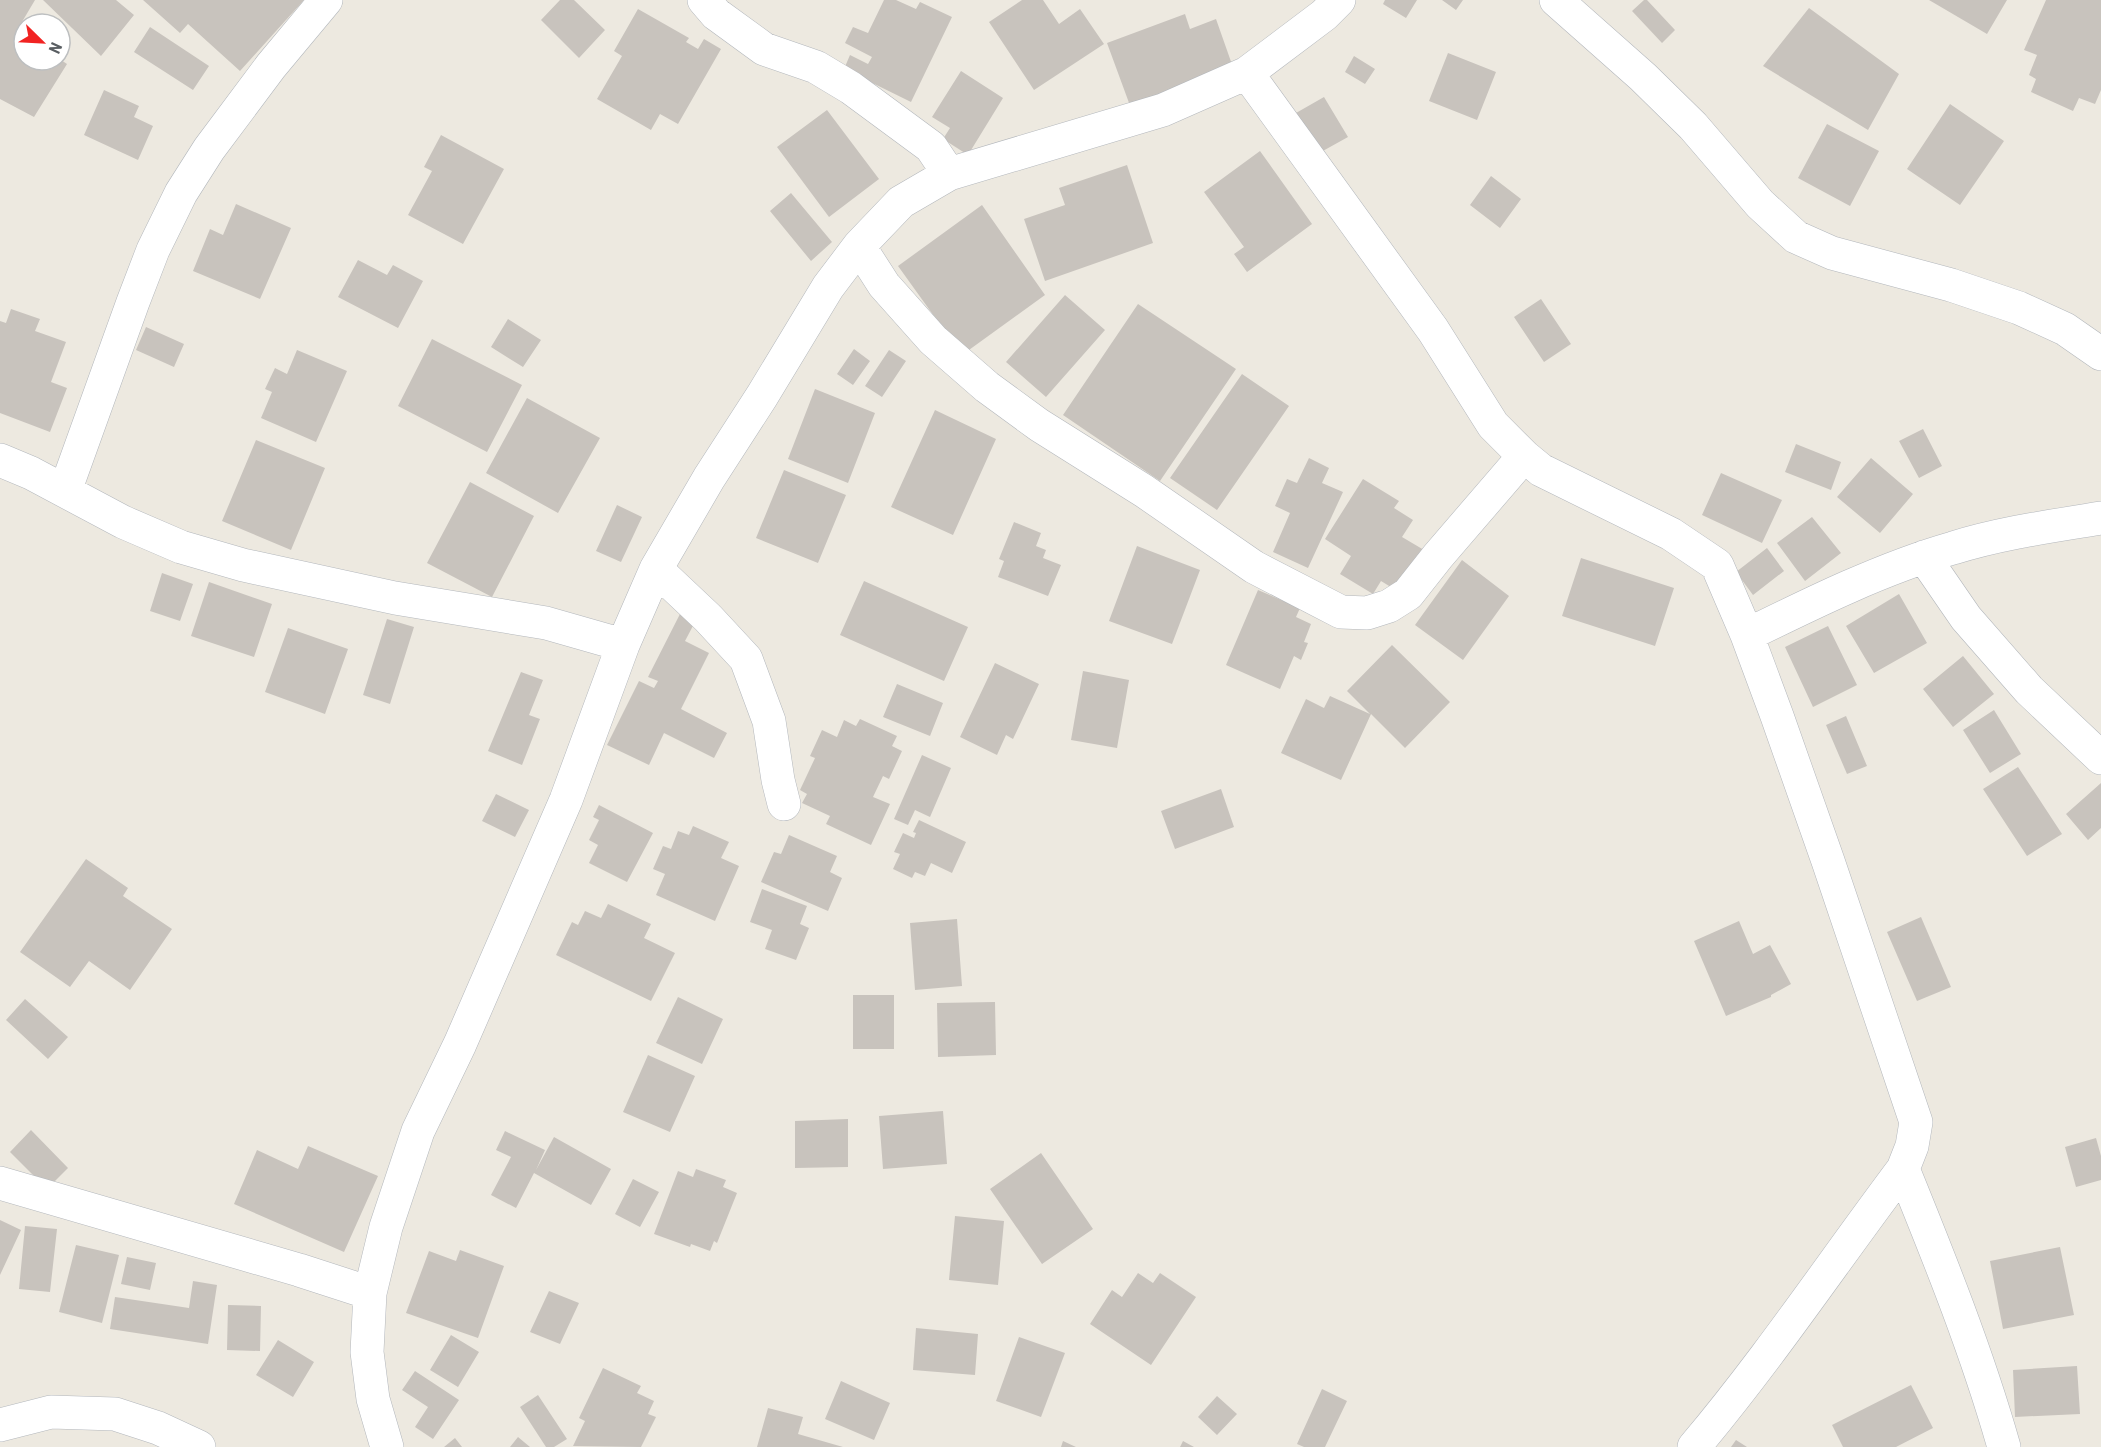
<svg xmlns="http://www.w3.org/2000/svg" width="2101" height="1447" font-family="'Roboto Condensed',sans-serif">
<rect width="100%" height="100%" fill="#ede9e0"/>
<!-- building -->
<path fill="#c8c3bd" d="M0,0H35L16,32L24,37V60H61L67,64L34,117L0,99Z
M43,0H116L134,15L101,56Z
M143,0H304L240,71L188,24L180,33Z
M560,0H574L605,30L579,58L541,20Z
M884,0H896L916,9L920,2L952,17L911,102L844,69L850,55L868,64L872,57L845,43L853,27L868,33Z
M1022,0H1043L1059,24L1080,9L1104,44L1034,90L989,22Z
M1385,0H1417L1406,18L1383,4Z
M1442,0H1463L1456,10Z
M1644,0H1647L1675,30L1662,43L1632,11Z
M1929,0H2007L1987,34Z
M2046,0H2101V90L2095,104L2079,98L2073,111L2031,92L2036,79L2029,75L2037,55L2024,50Z
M1809,8L1899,74L1868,130L1763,66Z
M638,9L689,38L686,42L698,49L704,39L721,49L678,124L660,114L651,130L597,99L622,56L614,51Z
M1185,14L1190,29L1216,19L1235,73L1132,111L1107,43Z
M150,27L209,66L193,90L134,52Z
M1448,53L1496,72L1477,120L1429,101Z
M1354,56L1375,69L1365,84L1345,72Z
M961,71L1003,98L968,155L943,139L950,128L932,117Z
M104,90L139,106L134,117L153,126L138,160L84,135Z
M1324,97L1348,137L1312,157L1289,117Z
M1950,104L2004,141L1960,205L1907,169Z
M827,110L879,179L829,217L777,147Z
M1827,124L1879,151L1850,206L1798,178Z
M441,135L504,169L463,244L408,215L432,171L424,167Z
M1260,151L1312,224L1247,272L1234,254L1244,247L1204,192Z
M1127,165L1153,243L1045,281L1024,219L1065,205L1059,188Z
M1491,176L1521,199L1500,228L1470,205Z
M791,193L832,242L811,261L770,211Z
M236,204L291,228L260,299L193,271L210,229L223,235Z
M982,205L1045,295L962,355L898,266Z
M358,260L387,275L393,265L423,281L398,328L338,297Z
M1065,295L1105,330L1046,397L1006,362Z
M1541,299L1571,344L1544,362L1514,317Z
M1138,304L1236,369L1160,481L1063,415Z
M11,309L40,319L35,331L66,342L51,382L67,388L50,432L0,413V321L6,323Z
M508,319L541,340L523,367L491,347Z
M146,327L184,344L174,367L136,350Z
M432,339L522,385L487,452L398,406Z
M854,349L870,361L853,385L837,374Z
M297,350L347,371L316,442L261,418L272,392L265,389L275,368L287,374Z
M889,350L906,361L882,397L865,386Z
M1242,374L1289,406L1217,510L1170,478Z
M815,389L875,413L848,483L788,459Z
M527,398L600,438L558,513L486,473Z
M935,410L996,439L953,535L891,507Z
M1923,429L1942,466L1919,478L1899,441Z
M256,440L325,468L291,550L222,521Z
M1796,444L1841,462L1831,490L1785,472Z
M1309,458L1329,468L1322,483L1343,492L1308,568L1273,552L1290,513L1275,506L1287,479L1297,483Z
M1871,458L1913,494L1880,533L1837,497Z
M784,470L846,495L818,563L756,538Z
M1721,473L1782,500L1762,543L1702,515Z
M1363,479L1399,501L1394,508L1413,520L1402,537L1424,550L1399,592L1381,581L1373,594L1340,574L1351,556L1325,539Z
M470,482L534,516L492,597L427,563Z
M617,505L642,517L621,562L596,551Z
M1812,517L1841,553L1805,581L1777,543Z
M1014,522L1041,533L1036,546L1046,550L1043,558L1061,565L1048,596L998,577L1004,561L999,559Z
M1137,546L1200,570L1172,644L1109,621Z
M1767,548L1784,571L1753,595L1736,572Z
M1581,558L1674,588L1655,646L1562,616Z
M1462,560L1509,596L1463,660L1415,625Z
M162,573L193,584L180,621L150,611Z
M864,581L968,627L944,681L840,635Z
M209,582L272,604L254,657L191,636Z
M1258,590L1300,608L1296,617L1311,624L1304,642L1308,643L1301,660L1294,656L1280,689L1226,665Z
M1899,594L1927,643L1874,673L1846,626Z
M680,614L695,622L685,641L709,653L681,709L727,733L714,758L664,733L649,765L607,745L639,681L654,688L658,681L648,677Z
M387,619L414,627L390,704L363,695Z
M1828,626L1857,685L1813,707L1785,647Z
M288,628L348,649L325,714L265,692Z
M1392,645L1450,702L1405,748L1371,714L1341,780L1281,753L1306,699L1324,708L1330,696L1370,714L1347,691Z
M1963,656L1994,694L1953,727L1923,689Z
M995,663L1039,684L1013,739L1006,735L997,755L960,737Z
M1083,671L1129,680L1117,748L1071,740Z
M521,672L543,680L529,715L540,719L522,765L488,751Z
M897,684L943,703L930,736L883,717Z
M1994,710L2021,754L1990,773L1963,730Z
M1846,716L1867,766L1847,774L1826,725Z
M860,719L897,736L892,746L902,751L889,779L883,776L873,797L890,804L871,845L826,824L830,816L802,803L807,794L800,790L815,758L810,756L822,730L837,737L844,720L856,726Z
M922,755L951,768L930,817L915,810L908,825L894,819Z
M2018,767L2062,834L2027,856L1983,789Z
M2101,783V828L2088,840L2066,814Z
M1221,789L1234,827L1175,849L1161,811Z
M496,794L529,810L515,837L482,821Z
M599,805L653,833L627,882L589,863L598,845L589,840L599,820L593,817Z
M919,820L966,842L952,873L931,863L925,876L915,872L912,878L893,869L900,854L894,852L903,833L914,838L916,833L913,832Z
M693,826L729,842L721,858L739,866L715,921L656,895L665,874L653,869L663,846L671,849L678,831L689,835Z
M789,835L837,856L830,872L842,878L828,911L761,882L774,852L781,854Z
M86,859L128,888L123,896L172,929L130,990L89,961L70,987L20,952Z
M762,889L807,906L800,924L809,928L796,960L765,949L772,930L750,922Z
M608,904L651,924L644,938L675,953L651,1001L556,955L572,922L578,925L585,911L601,918Z
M1921,917L1951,987L1917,1001L1887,932Z
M957,919L962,986L915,990L910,923Z
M1739,921L1753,954L1770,945L1791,984L1771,995V997L1726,1016L1694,941Z
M853,995H894V1049H853Z
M678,997L723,1019L702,1064L656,1043Z
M25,999L68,1037L48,1059L6,1020Z
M995,1002L996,1055L938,1057L937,1003Z
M648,1055L695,1076L670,1132L623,1112Z
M943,1111L947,1164L883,1169L879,1116Z
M848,1119V1167L795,1168V1121Z
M31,1130L68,1168L47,1189L10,1152Z
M505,1131L545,1150L536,1170L554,1137L611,1169L591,1205L534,1173L516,1208L491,1195L511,1157L496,1150Z
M2096,1138L2101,1156V1180L2076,1187L2065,1147Z
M308,1146L378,1176L344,1252L234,1204L257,1150L298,1169Z
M1041,1153L1093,1229L1042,1264L990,1189Z
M696,1169L726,1180L723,1187L737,1193L717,1243L714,1241L710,1251L691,1244L690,1247L654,1234L678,1171L693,1177Z
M633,1179L659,1192L640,1227L615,1214Z
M955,1216L1004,1221L998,1285L949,1280Z
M0,1220L21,1230L0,1275Z
M25,1226L57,1229L50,1292L19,1289Z
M76,1245L119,1255L102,1323L59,1312Z
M2060,1247L2074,1315L2003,1329L1990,1261Z
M460,1250L504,1266L478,1338L406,1313L429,1251L456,1261Z
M127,1257L156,1263L150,1290L121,1284Z
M1138,1273L1153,1283L1160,1273L1196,1297L1151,1365L1090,1324L1112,1290L1122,1297Z
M193,1281L217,1285L208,1344L110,1329L115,1297L189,1308Z
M549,1291L579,1303L560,1344L530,1332Z
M228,1305L261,1306L260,1351L227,1350Z
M916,1328L978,1334L975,1375L913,1370Z
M451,1335L479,1352L458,1387L430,1370Z
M1019,1337L1065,1353L1041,1417L996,1401Z
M278,1340L314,1362L293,1397L256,1375Z
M2077,1366L2080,1414L2015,1417L2013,1370Z
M603,1368L641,1386L637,1393L654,1401L648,1414L656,1417L641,1447L573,1446L585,1421L579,1418Z
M415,1371L459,1400L433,1439L415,1427L428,1407L402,1390Z
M841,1381L890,1403L874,1440L825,1419Z
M1911,1385L1933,1428L1896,1447H1843L1832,1425Z
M1322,1389L1347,1401L1325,1447H1304L1297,1444Z
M538,1395L567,1439L554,1447H546L520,1407Z
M1217,1396L1237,1414L1217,1435L1198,1417Z
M768,1408L803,1417L798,1434L843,1447H757Z
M518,1437L530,1447H510Z
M455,1438L462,1447H444Z
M1736,1440L1747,1447H1731Z
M1063,1441L1076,1447H1061Z
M1183,1441L1194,1447H1180Z"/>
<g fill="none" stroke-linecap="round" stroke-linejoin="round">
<!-- minor casing -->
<g stroke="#b3b7bc" stroke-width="34">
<path id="minor" d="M704,0L716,14L764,49L816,67L851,88L931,147L949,174
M1556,0L1643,77L1693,126L1760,204L1796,237L1832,253L1951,285L2019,308L2065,329L2101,354
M1247,73L1433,330L1493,425L1524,456L1541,470L1671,534L1717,565L1747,635L1777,716L1828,861L1916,1122L1912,1146L1903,1169C1833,1262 1769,1358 1694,1447
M859,246L884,285L933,340L987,387L1039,425L1144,491L1254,567L1341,612L1367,613L1389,606L1408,594L1438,556L1524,456
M0,460L31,473L123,522L181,547L243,565L395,598L546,623L623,645
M65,491L133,302L153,250L181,193L209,149L271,66L326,0
M1924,557L1966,618L2029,690L2101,758
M656,569L708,618L746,659L769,721L778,780L784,804
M1747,635C1812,603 1883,568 1953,548C2001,533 2052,526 2101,518
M1903,1169C1940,1260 1977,1352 2004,1447
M0,1183L299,1270L370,1293
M0,1425L51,1412L115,1414L158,1428L199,1447
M387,1447L373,1399L367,1352L370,1293L386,1227L418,1131L460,1044L566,800L623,645L656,569L709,478L762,396L828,287L859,246L901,202L949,174L1163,110L1247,73L1324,15L1339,0"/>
</g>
<!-- minor -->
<use href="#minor" stroke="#fff" stroke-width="33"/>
</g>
<!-- north arrow -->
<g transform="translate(42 42) rotate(114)"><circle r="28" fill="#ffffff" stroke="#bdbfc0" stroke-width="1.5"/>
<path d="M0-4.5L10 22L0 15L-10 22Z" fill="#f12322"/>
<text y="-9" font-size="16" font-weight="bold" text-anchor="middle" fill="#595e62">N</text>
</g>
</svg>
